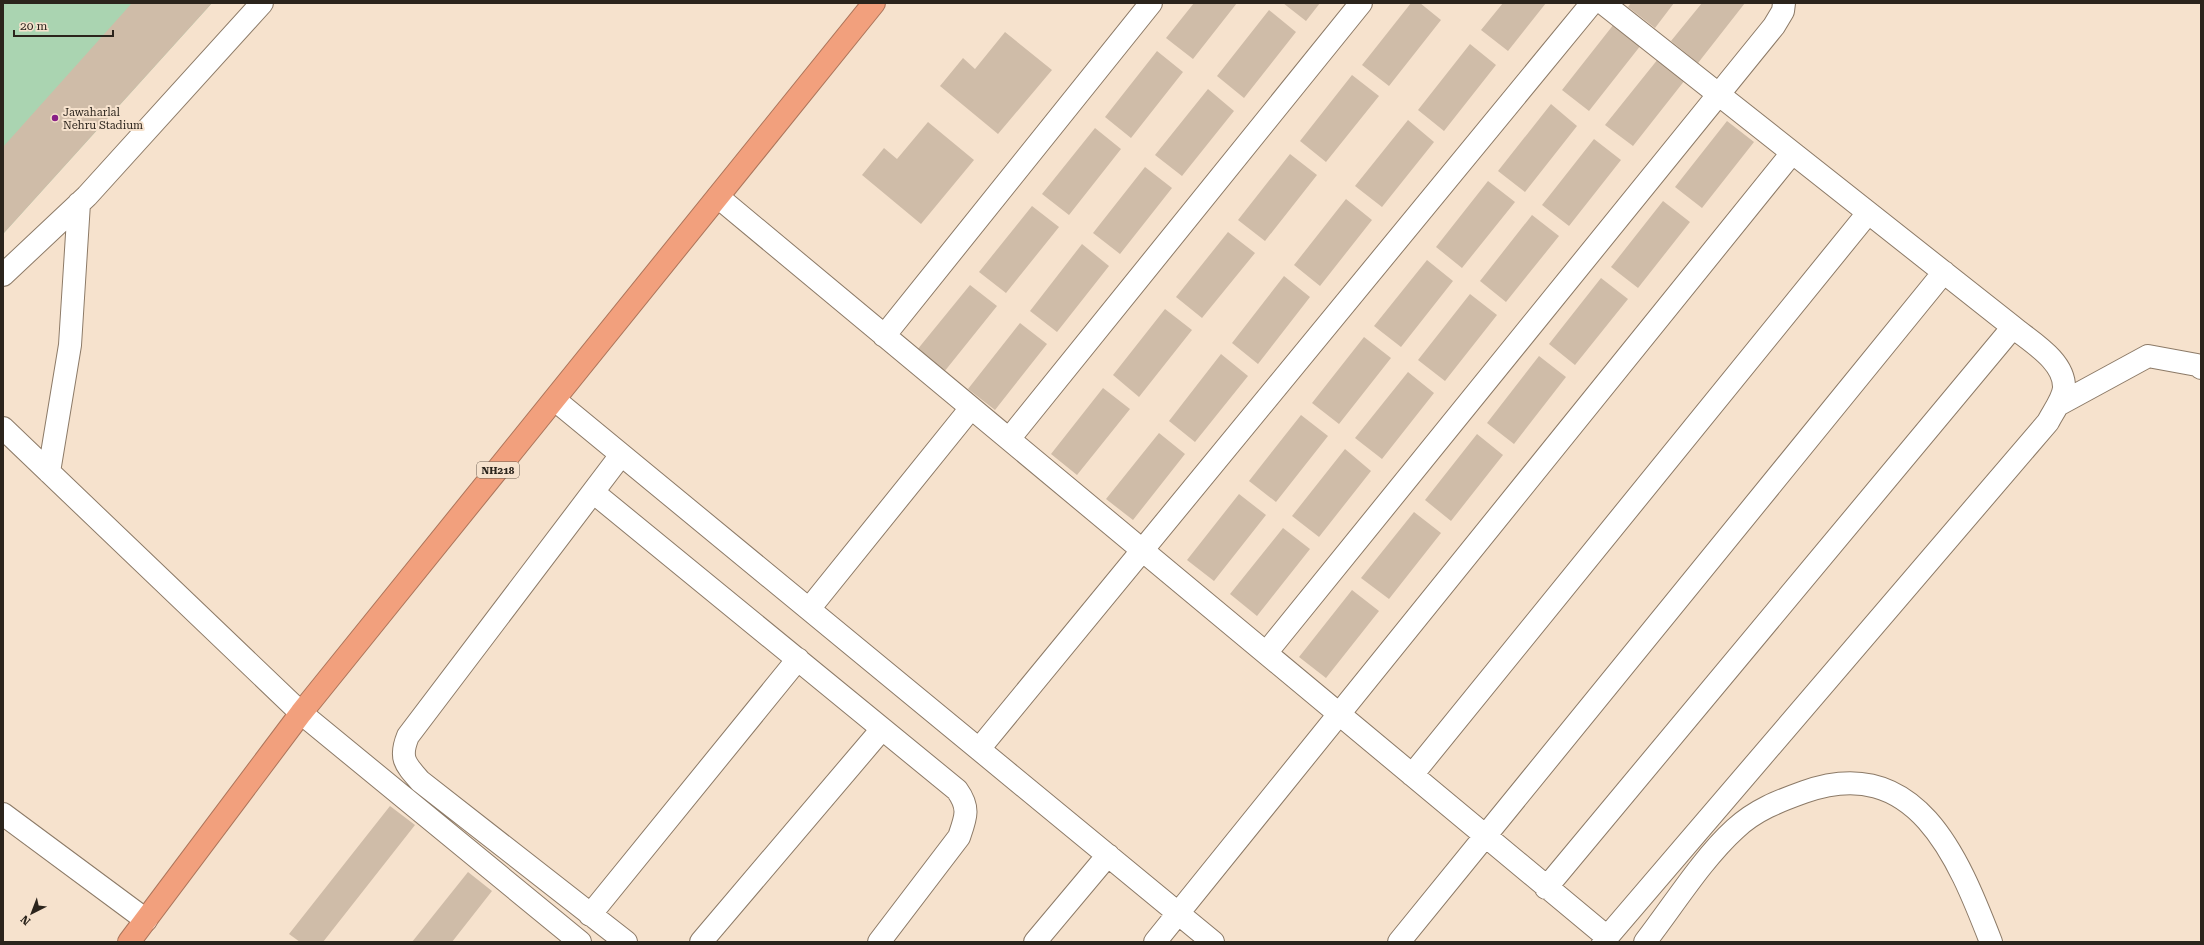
<svg xmlns="http://www.w3.org/2000/svg" width="2204" height="945" font-family="'Roboto Serif',serif">
<rect width="100%" height="100%" fill="#f6e2cd"/>
<!-- green -->
<path fill="#aad4b1" d="M3,3H212L3,234Z"/>
<!-- building -->
<path fill="#cfbca8" d="M132,3H212L3,234V147Z
M1194,3H1237L1193,59L1166,38Z
M1283,3H1320L1306,21Z
M1411,3H1420L1441,20L1389,86L1362,65Z
M1503,3H1546L1508,51L1481,30Z
M1631,3H1674L1655,28L1628,7Z
M1702,3H1745L1698,63L1671,41Z
M1269,10L1296,32L1244,98L1217,76Z
M1614,24L1641,45L1589,111L1562,90Z
M1005,32L1052,70L998,134L940,86L963,58L975,69Z
M1470,44L1496,65L1444,131L1418,110Z
M1157,51L1183,72L1131,138L1105,117Z
M1658,59L1685,80L1633,146L1605,125Z
M1352,75L1379,96L1326,162L1300,141Z
M1208,89L1234,111L1182,176L1155,155Z
M1551,104L1577,126L1525,192L1498,171Z
M1408,120L1434,142L1382,207L1355,186Z
M1727,121L1754,142L1702,208L1675,187Z
M928,122L974,160L921,224L862,175L884,148L897,159Z
M1095,128L1121,149L1069,215L1042,194Z
M1594,139L1621,160L1569,226L1542,205Z
M1290,154L1317,175L1265,241L1238,220Z
M1145,167L1172,188L1120,254L1093,233Z
M1488,181L1515,202L1462,268L1436,247Z
M1346,199L1372,220L1320,286L1294,265Z
M1663,201L1690,222L1638,288L1611,267Z
M1032,206L1059,227L1006,293L979,272Z
M1532,215L1559,236L1506,302L1480,281Z
M1228,232L1255,253L1202,318L1176,297Z
M1082,244L1109,266L1057,332L1030,311Z
M1427,260L1453,281L1401,347L1374,326Z
M1284,276L1310,297L1258,364L1232,343Z
M1601,278L1628,299L1575,365L1549,344Z
M970,285L997,306L944,372L917,350Z
M1470,294L1497,315L1445,381L1418,360Z
M1165,309L1192,330L1139,397L1113,375Z
M1020,323L1047,344L995,410L968,389Z
M1364,337L1391,358L1339,424L1312,403Z
M1221,354L1248,376L1195,442L1169,421Z
M1539,356L1566,377L1514,444L1487,423Z
M1408,372L1434,393L1382,459L1355,438Z
M1103,388L1130,409L1077,475L1051,454Z
M1301,415L1328,436L1276,502L1249,481Z
M1159,433L1185,454L1133,520L1106,499Z
M1477,434L1503,455L1451,521L1425,500Z
M1345,449L1371,471L1319,537L1292,516Z
M1239,494L1266,515L1214,581L1187,560Z
M1414,512L1441,533L1389,599L1361,578Z
M1283,528L1310,549L1257,616L1230,594Z
M1352,590L1379,611L1326,678L1299,657Z
M390,806L415,825L323,942H300L289,934Z
M468,872L492,891L452,942H412Z"/>
<g fill="none" stroke-linecap="round" stroke-linejoin="round">
<!-- minor casing -->
<g stroke="#8c7a67" stroke-width="24">
<path id="minor" d="M1603,3L2013,327C2031,342 2065,361 2064,388C2063,399 2053,412 2048,422L1603,942
M718,197L1607,937
M3,275L87,196L262,3
M884,336L1151,3
M555,400L1213,942
M2058,405L2148,356L2197,365L2201,368
M3,428L301,713L580,942
M1009,439L1361,3
M621,455L408,736C399,758 405,764 420,781L626,942
M49,472L70,345L79,203
M593,492L957,790C970,808 966,817 959,837L879,942
M809,609L971,408
M1266,653L1774,26L1783,11L1784,3
M979,749L1592,3
M1412,775L1868,213
M3,814L146,920
M1546,888L2013,327
M590,915L798,659
M701,942L882,729
M1035,942L1108,855
M1155,942L1792,153
M1399,942L1944,272
M1645,942C1673,906 1702,859 1735,829C1755,810 1779,801 1804,792C1916,752 1958,857 1991,942"/>
</g>
<!-- highway casing -->
<g stroke="#ac755b" stroke-width="24">
<path id="highway" d="M129,942L301,713L874,3"/>
</g>
<!-- minor -->
<use href="#minor" stroke="#fff" stroke-width="22"/>
<!-- highway -->
<use href="#highway" stroke="#f2a07d" stroke-width="22"/>
</g>
<!-- markers -->
<circle fill="#881f86" stroke="#f6e2cd" stroke-width="1.5" cx="55" cy="118" r="4"/>
<g text-anchor="middle" stroke-width="4" stroke-linejoin="round" paint-order="stroke">
<!-- shield labels -->
<rect fill="#f6e2cd" stroke="#685d51" stroke-width="1" x="477" y="462" width="42" height="16" rx="3"/>
<g font-size="10" font-weight="bold" fill="#2b241c">
<text x="498" y="474">NH218</text>
</g>
<!-- poi labels -->
<g font-size="11" fill="#2b241c" stroke="#f6e2cd" text-anchor="start">
<text x="63" y="116">Jawaharlal<tspan x="63" dy="13">Nehru Stadium</tspan></text>
</g>
</g>
<!-- border -->
<rect width="2204" height="945" fill="none" stroke="#2b241c" stroke-width="8"/>
<!-- north arrow -->
<g transform="translate(32 913) rotate(222)" stroke="#f6e2cd" stroke-width="3" paint-order="stroke">
<path d="M0-3L7 15L0 10L-7 15Z" fill="#2b241c"/>
<text y="-6" font-size="11" font-weight="bold" text-anchor="middle" fill="#2b241c">N</text>
</g>
<!-- scale -->
<path d="M14 30v6h99v-6" fill="none" stroke="#2b241c" stroke-width="2"/>
<text x="20" y="30" font-size="12" fill="#2b241c" stroke="#f6e2cd" stroke-width="3" paint-order="stroke">20 m</text>
</svg>
